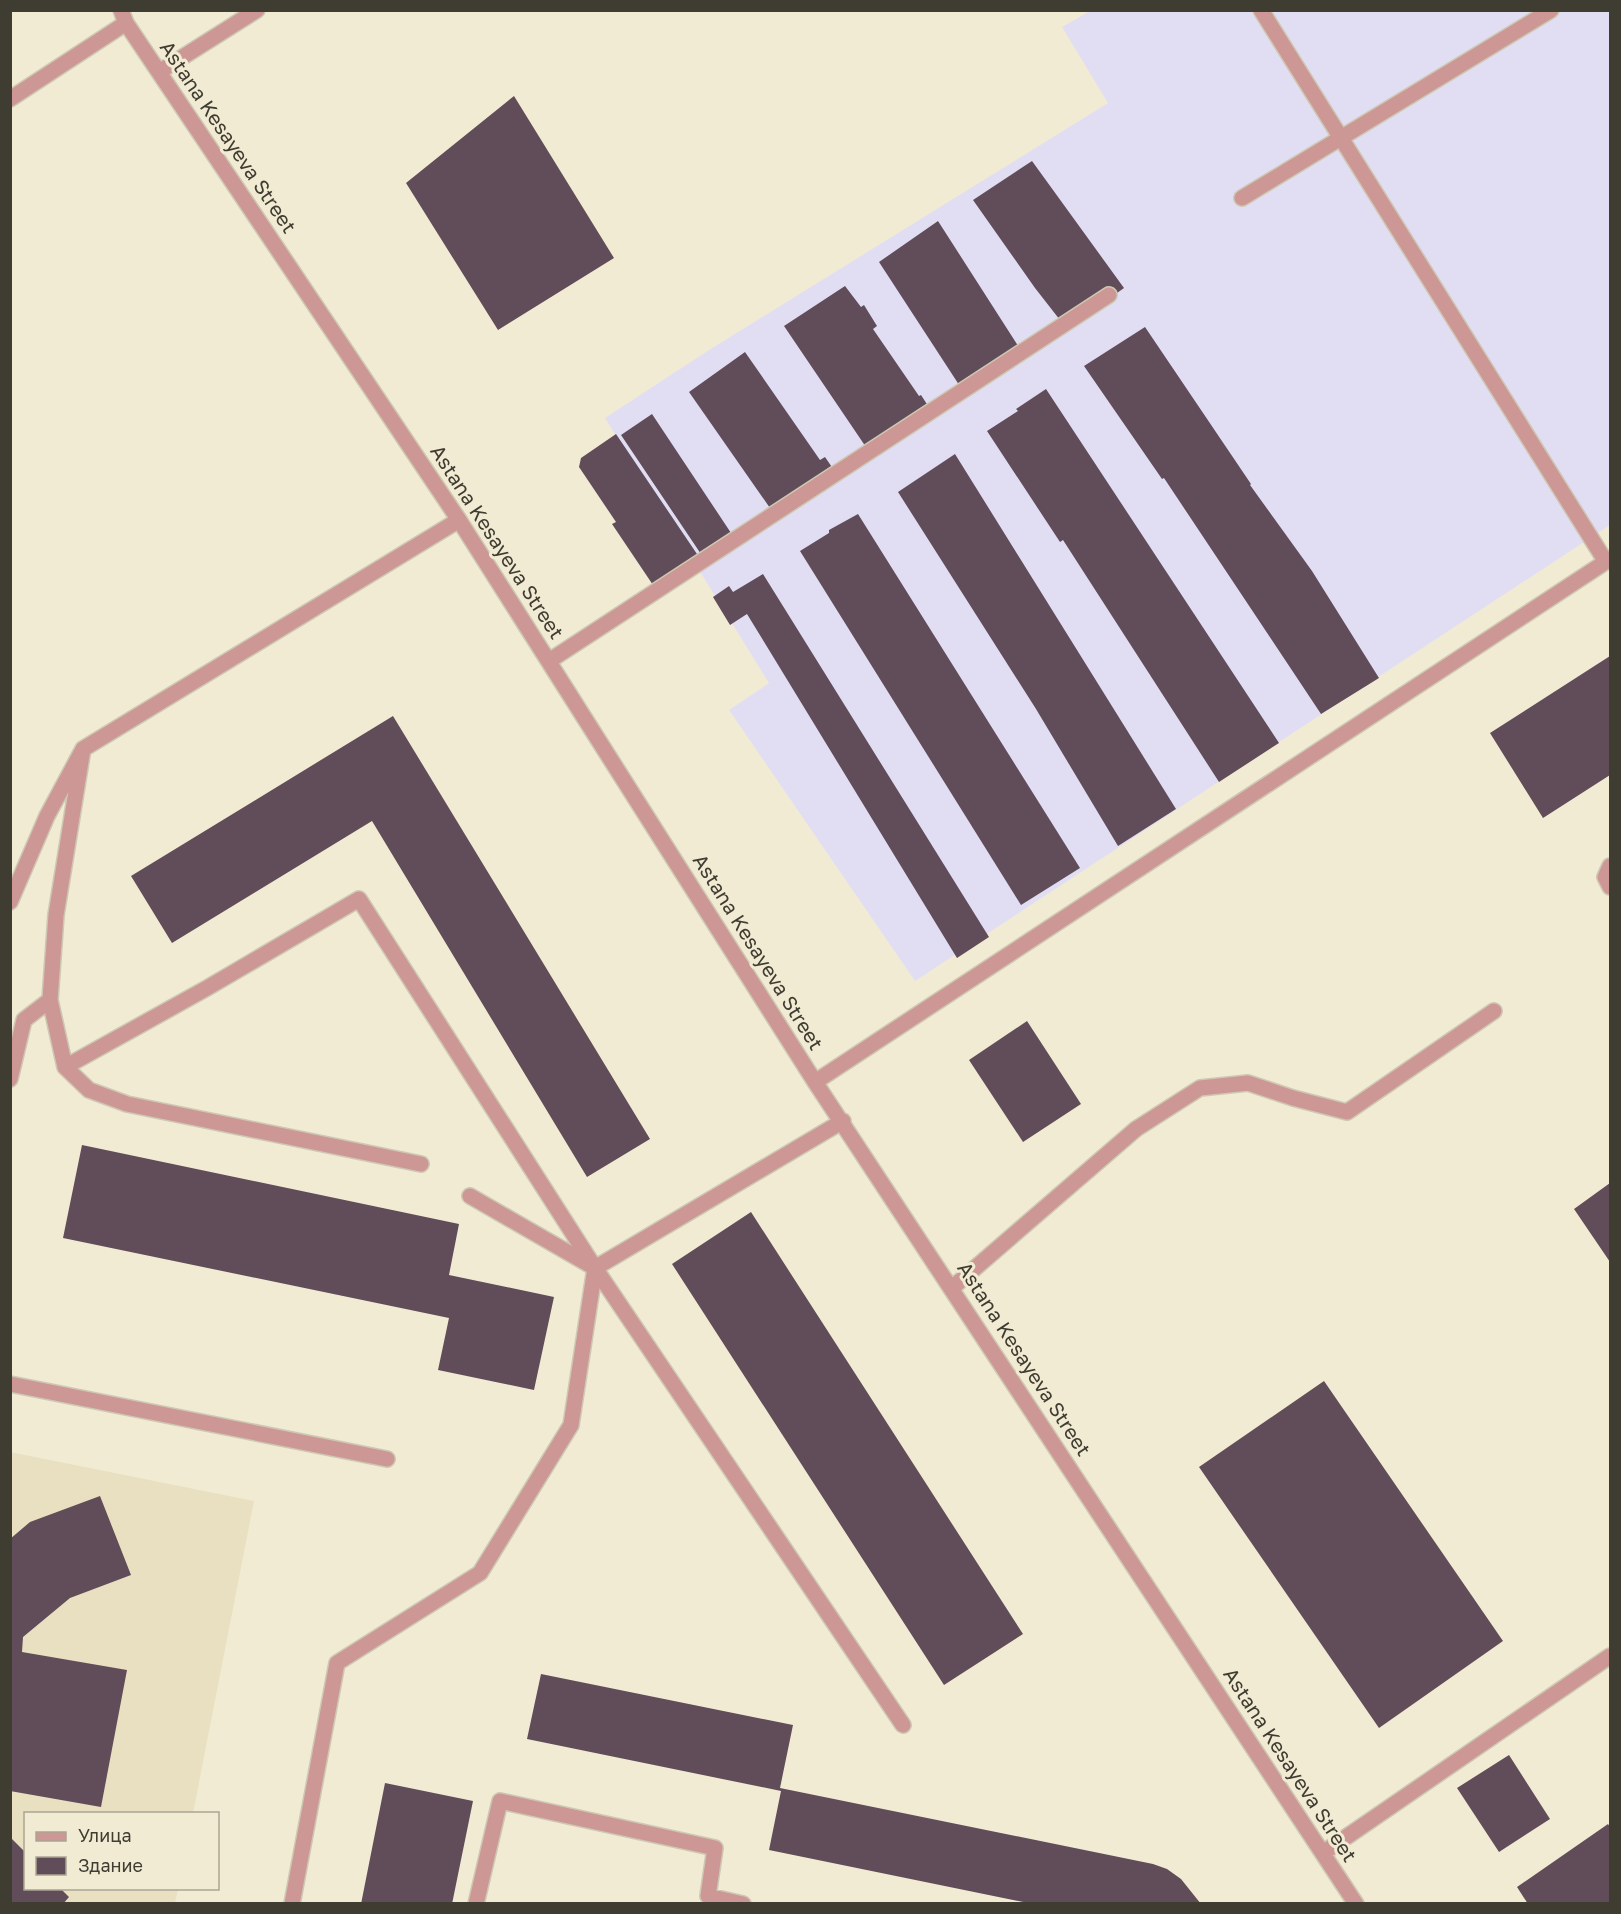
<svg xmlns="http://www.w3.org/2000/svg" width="1621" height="1914" font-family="'Golos Text',sans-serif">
<rect width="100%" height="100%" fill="#f2ebd3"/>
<!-- built -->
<path fill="#e9e0c1" d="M10,1452L254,1501L193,1813L26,1814V1888L178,1889L175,1903H11Z"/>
<!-- industrial -->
<path fill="#e1def4" d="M1090,11H1610V525L915,981L729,710L769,683L605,418L709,350L1108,103L1062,27Z"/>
<!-- building -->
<path fill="#614d59" d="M514,96L614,258L498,330L406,183Z
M1032,161L1124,288L1067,329L1035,288L973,200Z
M938,221L1024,355L965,394L879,262Z
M845,286L861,307L864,305L877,326L873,329L919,396L921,395L934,415L872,456L784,326Z
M1145,327L1251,484L1250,485L1312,571L1379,678L1321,714L1164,478L1162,479L1084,366Z
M745,352L820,460L825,457L838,476L777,518L689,392Z
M1046,389L1279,743L1219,782L1063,540L1060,542L987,431L1018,411L1016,409Z
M652,414L739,545L709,566L621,435Z
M616,434L699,557L655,588L612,524L616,522L579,467L581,458Z
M955,454L1176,809L1118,846L1036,709L898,492Z
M858,514L1080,868L1021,905L800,551L829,533V530Z
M763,574L989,937L957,958L747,614L730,625L713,597L729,586L733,592Z
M1610,656V775L1543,818L1490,733Z
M393,716L650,1139L587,1177L372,821L172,943L131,876Z
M1027,1021L1081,1104L1023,1142L969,1060Z
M82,1145L459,1224L449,1275L554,1297L534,1390L438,1370L449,1318L63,1238Z
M1610,1183V1262L1574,1209Z
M751,1212L1023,1634L944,1685L672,1264Z
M1324,1381L1503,1641L1379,1728L1199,1467Z
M100,1496L131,1575L70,1598L23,1637L22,1652L127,1670L101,1807L10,1791V1539L30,1522Z
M541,1674L793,1725L780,1788L1153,1864L1167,1869L1181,1879L1201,1904H1033L769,1850L781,1791L527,1739Z
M1509,1755L1550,1819L1499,1852L1457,1788Z
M385,1783L473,1801L452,1904H361Z
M1608,1824L1610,1827V1904H1528L1517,1887Z
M10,1837L26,1853V1888H60L69,1897L63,1904H10Z"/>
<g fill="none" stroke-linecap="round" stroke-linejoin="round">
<!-- minor casing -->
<g stroke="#cec8b3" stroke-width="18">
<path id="minor" d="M121,10L126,23L459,520L815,1082L1356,1904
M1261,10L1606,562
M159,72L257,10
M10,99L126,23
M1242,198L1551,10
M549,661L1109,295
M83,749L56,915L50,1000L65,1067L89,1090L127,1104L421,1164
M1610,866L1605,877L1610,887
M10,902L47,816L83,749L459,520
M65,1067L207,988L359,899L595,1268L843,1121
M10,1079L24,1020L50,1000
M815,1082L1610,559
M470,1196L595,1268L903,1725
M952,1288L1136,1129L1200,1088L1248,1083L1293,1098L1347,1112L1494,1011
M10,1384L387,1459
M1323,1853L1610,1656
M292,1904L337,1663L480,1573L571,1425L595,1268
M476,1904L500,1801L715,1848L708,1896L743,1904"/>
</g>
<!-- minor -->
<use href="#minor" stroke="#cc9795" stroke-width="15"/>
</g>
<g text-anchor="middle" stroke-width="6" stroke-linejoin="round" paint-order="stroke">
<!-- street labels -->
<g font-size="20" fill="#3f3c32" stroke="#f2ebd3">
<text transform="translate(228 137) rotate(56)" y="7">Astana Kesayeva Street</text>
<text transform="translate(497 542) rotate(57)" y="7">Astana Kesayeva Street</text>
<text transform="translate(758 952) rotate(58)" y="7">Astana Kesayeva Street</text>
<text transform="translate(1024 1359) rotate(57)" y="7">Astana Kesayeva Street</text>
<text transform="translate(1290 1765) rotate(57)" y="7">Astana Kesayeva Street</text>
</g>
</g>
<!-- border -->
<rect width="1621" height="1914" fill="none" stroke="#3f3c32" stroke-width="24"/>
<!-- legend -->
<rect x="24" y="1812" width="195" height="78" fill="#f2ebd3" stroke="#aaa593" stroke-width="1.5"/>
<rect x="36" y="1832" width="30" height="9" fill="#cc9795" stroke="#aaa593" stroke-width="1.5"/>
<text x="78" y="1842" font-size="18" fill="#3f3c32">Улица</text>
<rect x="36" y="1857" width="30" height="18" fill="#614d59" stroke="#aaa593" stroke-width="1.5"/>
<text x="78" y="1872" font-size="18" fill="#3f3c32">Здание</text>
</svg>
